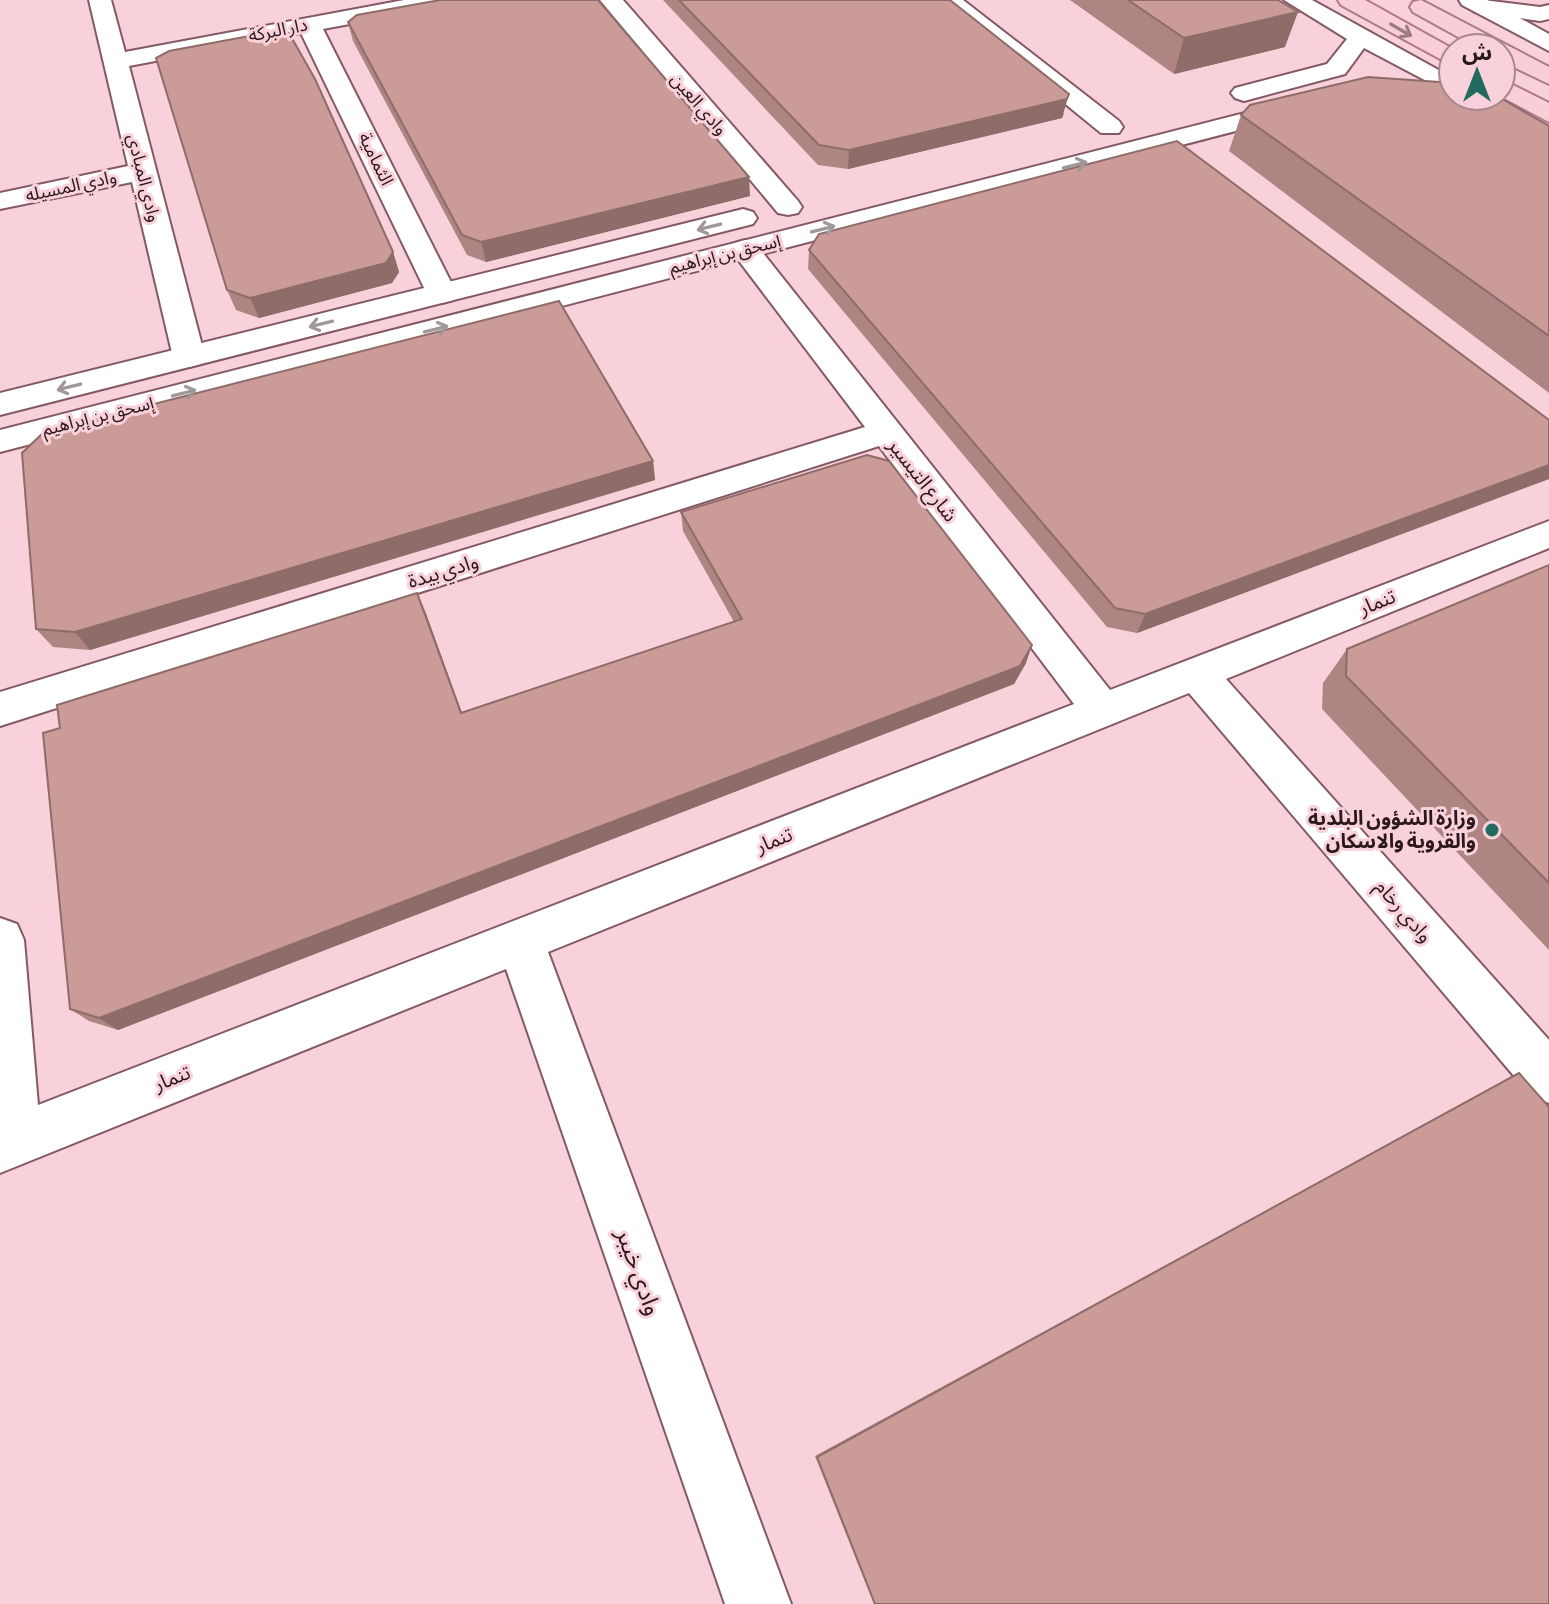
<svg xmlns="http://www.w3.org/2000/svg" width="1549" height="1604" font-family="'Asap Condensed','Noto Sans Arabic',sans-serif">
<rect width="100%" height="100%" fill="#f9d1da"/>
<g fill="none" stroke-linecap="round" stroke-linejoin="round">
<!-- minor casing -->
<g stroke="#835964" stroke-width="4">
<path id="minor" d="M89,0H111L125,52L404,0H451L448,5L440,7L323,29L457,294L453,300L442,303L431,300L427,294L301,33L129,66L205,357L200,364L189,367L178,364L173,357L132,182L0,209V193L128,166Z
M600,0H623L798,201L802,207L798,213L788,215L778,213Z
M938,0H963L1119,121L1123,127L1119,133H1101Z
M1483,0L1540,7L1549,5V19L1540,21L1475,12L1472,7L1475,2Z
M745,240L755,243L1110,690L1549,521V548L1226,679L1549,1040V1103L1531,1096L1189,693L548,952L791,1604H725L506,969L0,1173V918L17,924L24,940L38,1105L1074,704L879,446L0,726V692L865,427L730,249L735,243Z"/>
</g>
<!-- tertiary casing -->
<g stroke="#835964" stroke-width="4">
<path id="tertiary" d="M1284,0H1312L1453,78V95L1364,48L1345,74L1244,101L1235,98L1231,93L1235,88L1327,64L1347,39Z
M1459,0H1487L1549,34V51L1462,5Z
M1296,100L1305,103L1309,108L1305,113L0,452V430Z
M743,209L753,212L757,218L753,224L0,415V393Z"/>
</g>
<!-- primary casing -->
<g stroke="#ae7a87" stroke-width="4">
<path id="primary" d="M1338,0H1365L1453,49V66L1341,5Z
M1421,0L1549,67V84L1501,61V48H1478L1413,12L1410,7L1413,2Z
M1501,79L1549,103V122L1500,96Z"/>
</g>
<!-- minor -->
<use href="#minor" fill="#fff" fill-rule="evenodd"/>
<!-- tertiary -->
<use href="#tertiary" fill="#fff" fill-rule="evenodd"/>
<!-- primary -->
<use href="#primary" fill="#f9ced9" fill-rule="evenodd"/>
</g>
<!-- wall -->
<path fill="#af8583" d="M663,0H950L1064,114L1062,118L848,169L818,165Z
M1070,0H1278L1285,47L1174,74Z
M348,22L750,196L486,262L467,255L353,41Z
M1241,115L1549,126V393L1229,151Z
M809,250L1549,420V479L1137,633L1107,627L808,269Z
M393,252L399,272L392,283L259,318L236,310L227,290Z
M653,461L655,480L90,650L53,647L36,629Z
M681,512L1026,663L1014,684L118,1030L89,1021L70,1009L425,611L462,713L734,622L683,531Z
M1549,565V950L1322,709L1323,683L1347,649Z
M1519,1073L1549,1604H874L815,1456Z"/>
<!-- shaded-wall -->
<path fill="#8e6c6a" d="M1298,12L1285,47L1174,74L1184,38Z
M1069,94L1062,118L848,169L849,150Z
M749,177L750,196L486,262L481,242Z
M393,252L399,272L392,283L259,318L250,298Z
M653,461L655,480L90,650L75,632Z
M1549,465V479L1137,633L1145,614Z
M417,593L425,611L468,730L461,713Z
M1032,645L1026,663L1014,684L118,1030L99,1018Z"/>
<!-- building -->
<path fill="#cb9b98" stroke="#8e6c6a" stroke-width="2" d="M440,0H598L749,177L481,242L462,235L348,22L357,15Z
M679,0H950L1069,94L1067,99L849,150L819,145Z
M1128,0H1278L1298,12L1184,38Z
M276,31L289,33L315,79L393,252L386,263L250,298L227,290L156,58L169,51Z
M1368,77L1453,83V96H1497L1549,126V336L1241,115L1250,105Z
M1177,141L1549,420V465L1145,614L1115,608L809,250L819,234Z
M559,301L653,461L75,632L36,629L22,453L44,432Z
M867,455L889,461L1032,645L1020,666L99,1018L70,1009L43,733L60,728L57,705L417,593L461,713L742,619L681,512Z
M1549,565V883L1346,676L1347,649Z
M1519,1073L1549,1107V1604H875L817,1457Z"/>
<!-- one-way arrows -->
<defs><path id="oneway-shaft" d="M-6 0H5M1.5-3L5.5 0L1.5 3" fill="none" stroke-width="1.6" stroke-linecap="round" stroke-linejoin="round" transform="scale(2)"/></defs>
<use stroke="#9c7c84" href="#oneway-shaft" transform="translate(1401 30) rotate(30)"/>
<g stroke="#9f9799">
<use href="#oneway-shaft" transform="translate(1075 165) rotate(-14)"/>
<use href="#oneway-shaft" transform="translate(709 227) rotate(166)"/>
<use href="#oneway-shaft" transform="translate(823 229) rotate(-14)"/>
<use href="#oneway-shaft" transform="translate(321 324) rotate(166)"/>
<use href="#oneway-shaft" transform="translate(436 329) rotate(-14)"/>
<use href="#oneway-shaft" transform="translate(69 387) rotate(166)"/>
<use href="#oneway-shaft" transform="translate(184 393) rotate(-14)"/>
</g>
<!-- markers -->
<circle fill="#236a60" stroke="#f9d1da" stroke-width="3" cx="1492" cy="830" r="8"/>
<g text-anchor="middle" stroke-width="6" stroke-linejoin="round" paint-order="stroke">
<!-- far-street labels -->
<g font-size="18" fill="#2a181d" stroke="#f9d1da">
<text transform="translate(278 30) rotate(-11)" y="6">دار البركة</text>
<text transform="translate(699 104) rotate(49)" y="6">وادي العين</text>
<text transform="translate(376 159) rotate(64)" y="6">الثمامية</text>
<text transform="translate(144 178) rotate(76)" y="6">وادي المبادي</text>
<text transform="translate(71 186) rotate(-12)" y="6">وادي المسيله</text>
<text transform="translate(725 254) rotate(-14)" y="6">إسحق بن إبراهيم</text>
<text transform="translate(98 416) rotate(-14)" y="6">إسحق بن إبراهيم</text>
</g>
<!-- street labels -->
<g font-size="20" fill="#2a181d" stroke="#f9d1da">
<text transform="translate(923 480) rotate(52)" y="7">شارع التيسير</text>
<text transform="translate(443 571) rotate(-17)" y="7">وادي بيدة</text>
<text transform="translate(1377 602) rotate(-22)" y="7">تنمار</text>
<text transform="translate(774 840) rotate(-22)" y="7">تنمار</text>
<text transform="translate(1404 911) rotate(49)" y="7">وادي رخام</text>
<text transform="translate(172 1078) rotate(-22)" y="7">تنمار</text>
</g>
<!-- poi labels -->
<g font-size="20" font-weight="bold" fill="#2a181d" stroke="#f9d1da" text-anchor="end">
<text x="1476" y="825">وزارة الشؤون البلدية<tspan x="1476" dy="23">والقروية والاسكان</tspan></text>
</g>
<!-- near-street labels -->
<g font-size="24" fill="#2a181d" stroke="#f9d1da">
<text transform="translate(639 1272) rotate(70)" y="8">وادي خيبر</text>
</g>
</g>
<!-- north arrow -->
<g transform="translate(1477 72)"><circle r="38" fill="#f9d1da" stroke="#a6878e" stroke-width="2"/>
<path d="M0-6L14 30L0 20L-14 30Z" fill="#236a60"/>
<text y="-12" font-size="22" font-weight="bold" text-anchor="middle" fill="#2a181d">ش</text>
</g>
</svg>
